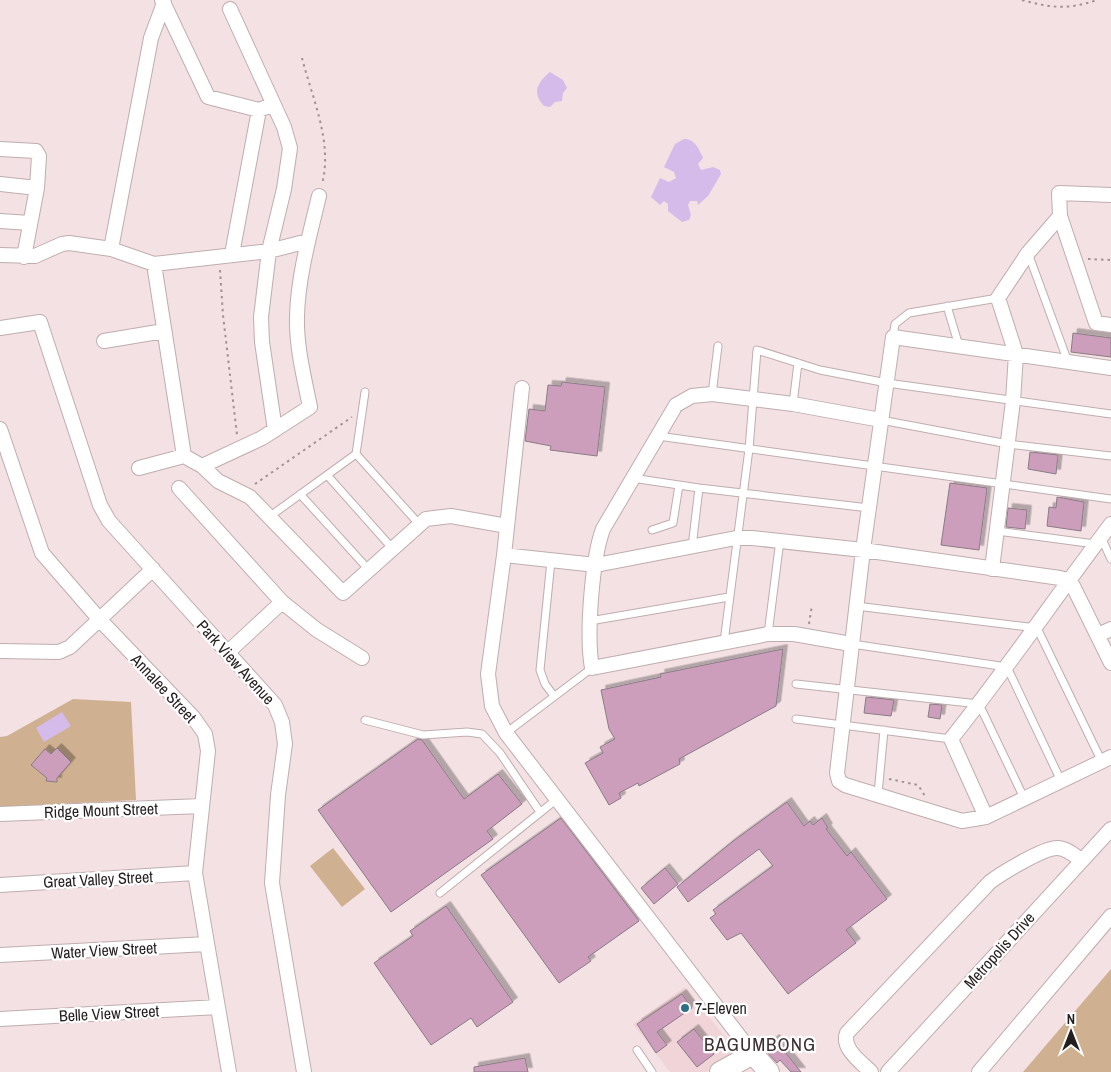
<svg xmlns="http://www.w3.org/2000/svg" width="1111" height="1072" font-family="'Archivo Narrow',sans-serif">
<defs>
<filter id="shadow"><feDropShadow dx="4.5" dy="-4.5" stdDeviation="0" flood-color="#0004"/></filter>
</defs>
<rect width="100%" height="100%" fill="#f4e1e4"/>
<!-- built -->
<path fill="#f0d4d8" d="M685,987L738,1053L706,1072H670L633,1024Z"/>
<!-- green -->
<path fill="#cfb090" d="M73,699L131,702L136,800L0,807V737L7,736Z
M333,848L365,889L342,907L310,866Z
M1111,969V1072H1023Z"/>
<!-- water -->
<path fill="#d4bbe9" d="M550,72L563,80L567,88L563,93L562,101L555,102L550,107L544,106C531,92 538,82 550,72Z
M684,139C695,139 699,149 703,158L698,164L701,170L713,167L720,170L721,174L708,196L698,205L697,201H690L688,205L691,215L689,220L682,222L668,211V204L664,201L660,205L651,197L660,178L669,182L676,178L674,172L664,167L675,144Z
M62,712L71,726L44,742L36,728Z"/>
<!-- building -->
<path fill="#cc9ebc" stroke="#897c84" filter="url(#shadow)" d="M1073,333L1111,338V357L1071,352Z
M562,382L605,387L597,456L550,450L551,446L525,441L529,409L545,411L548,385L561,386Z
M1030,452L1058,455L1056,474L1028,469Z
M950,483L987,488L979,550L941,545Z
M1057,497L1084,502L1081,531L1047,526L1049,507L1056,508Z
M1008,508L1027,510L1025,529L1006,527Z
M783,649L776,706L679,759L680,764L639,786L638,783L619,793L621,798L609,805L585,763L603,753L600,747L615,739L609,729L601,690L661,677L660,674Z
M866,697L894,700L891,716L864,713Z
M930,704L942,705L940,719L928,717Z
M418,739L422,740L464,799L498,774L522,804L487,831L493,839L391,912L318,810Z
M57,748L71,762L57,778V782L46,781L47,778L31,765L45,749L51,754Z
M787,802L804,826L810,821L813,825L822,818L828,828L826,829L847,856L851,852L887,899L846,930L856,943L788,994L741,933L727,940L710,918L716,914L713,910L773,866L759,849L688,902L677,887L732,842Z
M561,818L639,921L588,957L591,961L559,983L481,875Z
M665,868L678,884L654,904L641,888Z
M446,906L513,1002L477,1027L471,1018L431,1045L374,963L413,936L410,931Z
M682,994L692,1008L657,1032L667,1045L656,1053L637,1024Z
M694,1029L714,1054L697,1067L677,1042Z
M775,1039L801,1072H791L780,1060L777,1063L763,1048Z
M525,1058L528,1072H474V1067Z"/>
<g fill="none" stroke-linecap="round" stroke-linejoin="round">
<!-- service casing -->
<g stroke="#bfadaf" stroke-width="9">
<path id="service" d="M1028,253L1068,362
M947,306L959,346
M893,337L895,324L909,313L998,298
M712,394L718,346
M793,404L798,363
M881,420L1008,444L1111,456
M658,436L1111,499
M356,454L419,524
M327,475L392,548
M632,478L699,488L869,508
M300,494L369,570
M269,517L356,454L365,392
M652,530L673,523L679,485
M997,531L1095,544
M1101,537L1111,559
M692,547L699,488
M551,561L540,670L545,684L554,696
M856,606L1037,628L1102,762
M590,621L729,597
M768,634L780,540
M724,642L749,449L757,350L820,370L887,383L1111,414
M852,644L1007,667L1061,781
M796,684L979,704L1024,798
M796,719L951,739
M365,720L423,735L467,732L482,734L500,753L540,812
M506,733L592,668
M878,794L884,730
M440,893L557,799
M637,1050L652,1072"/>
</g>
<!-- minor casing -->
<g stroke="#bfadaf" stroke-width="16">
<path id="minor" d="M162,0L208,97L259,110
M230,9L284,127L290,148L284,189L269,251L261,317L262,342L275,430
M0,149L36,151L39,156L37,188L24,257
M0,184L37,188
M1111,195L1059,193L1060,216L1096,323L1111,325
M0,221L30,223
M111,249L151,38L164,3
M232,254L259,110L272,105
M0,255L35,256L62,244L69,243L111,249L154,264L269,251L308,241
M154,264L184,456
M0,328L40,322L100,505L109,521L275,705L282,722L285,744L278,795L272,883L304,1072
M104,341L164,331
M1111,368L893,337L863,550L837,773L839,781L845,785L962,821L986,817L1111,757
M522,388L504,555L488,674L492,706L506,733L753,1054
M0,429L42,553L100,620L193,717L205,734L208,751L195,873L229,1072
M202,466L262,438L310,407C304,377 296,346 297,316C298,276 310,234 319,196
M139,468L184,456L202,466L218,481L250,497L343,593L426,519L451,516L507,526
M179,488L282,602L317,630L362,658
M504,555L596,565L736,538H752L863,550L1060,578L1068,580L1073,586L1111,663
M992,569L1013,401L1016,354L998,298L1028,253L1060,216
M1098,635L1111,629
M851,644L794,634H768L592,668C586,635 592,559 603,529L676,405L692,396L712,394L793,404L881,420
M0,651L59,652L70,647L153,569
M227,653L282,602
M0,814L202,806
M986,817L951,739C1007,669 1057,595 1111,524
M0,885L195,873
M0,955L207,944
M0,1019L218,1007
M871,1072C861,1062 841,1048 847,1033L990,882C1002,873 1043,848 1057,848C1066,848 1074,855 1081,860
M888,1072L1111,829
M979,1072L1111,916"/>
</g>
<!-- secondary casing -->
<g stroke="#bfadaf" stroke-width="22">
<path id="secondary" d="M720,1072L753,1054L769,1072"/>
</g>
<!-- path -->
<path stroke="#a09294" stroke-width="2" stroke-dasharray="2.5 4" stroke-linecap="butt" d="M1022,0C1051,8 1068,10 1097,0
M302,58C312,98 333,142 322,184
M1088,259L1111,260
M220,270L223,315L237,435
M255,484L352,417
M809,624L812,605
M889,779L918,785L925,796"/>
<!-- service -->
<use href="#service" stroke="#fff" stroke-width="7"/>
<!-- minor -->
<use href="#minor" stroke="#fff" stroke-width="14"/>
<!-- secondary -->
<use href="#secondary" stroke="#fff" stroke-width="20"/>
</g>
<!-- markers -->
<circle fill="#2f6f84" stroke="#fff" stroke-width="2" cx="685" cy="1008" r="5"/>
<g text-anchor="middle" stroke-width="4.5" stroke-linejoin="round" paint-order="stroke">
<!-- street labels -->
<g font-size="16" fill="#251e1f" stroke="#fff">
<text transform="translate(236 662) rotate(48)" y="6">Park View Avenue</text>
<text transform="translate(164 688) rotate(47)" y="6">Annalee Street</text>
<text transform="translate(101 810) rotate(-2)" y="6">Ridge Mount Street</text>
<text transform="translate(98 879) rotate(-3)" y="6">Great Valley Street</text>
<text transform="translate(104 950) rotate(-3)" y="6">Water View Street</text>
<text transform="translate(999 950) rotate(-48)" y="6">Metropolis Drive</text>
<text transform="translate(109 1013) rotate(-3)" y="6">Belle View Street</text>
</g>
<!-- poi labels -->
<g font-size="16" fill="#251e1f" stroke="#fff" text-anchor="start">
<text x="695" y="1014">7-Eleven</text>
</g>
<!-- quarter labels -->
<g font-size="19" letter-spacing="1" fill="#3d2f31" stroke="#fff">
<text x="760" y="1051">BAGUMBONG</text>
</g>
</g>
<!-- north arrow -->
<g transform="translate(1071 1032)" stroke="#ffffff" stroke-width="4" paint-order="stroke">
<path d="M0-4L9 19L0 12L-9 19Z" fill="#251e1f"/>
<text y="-8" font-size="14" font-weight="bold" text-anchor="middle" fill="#251e1f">N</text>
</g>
</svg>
